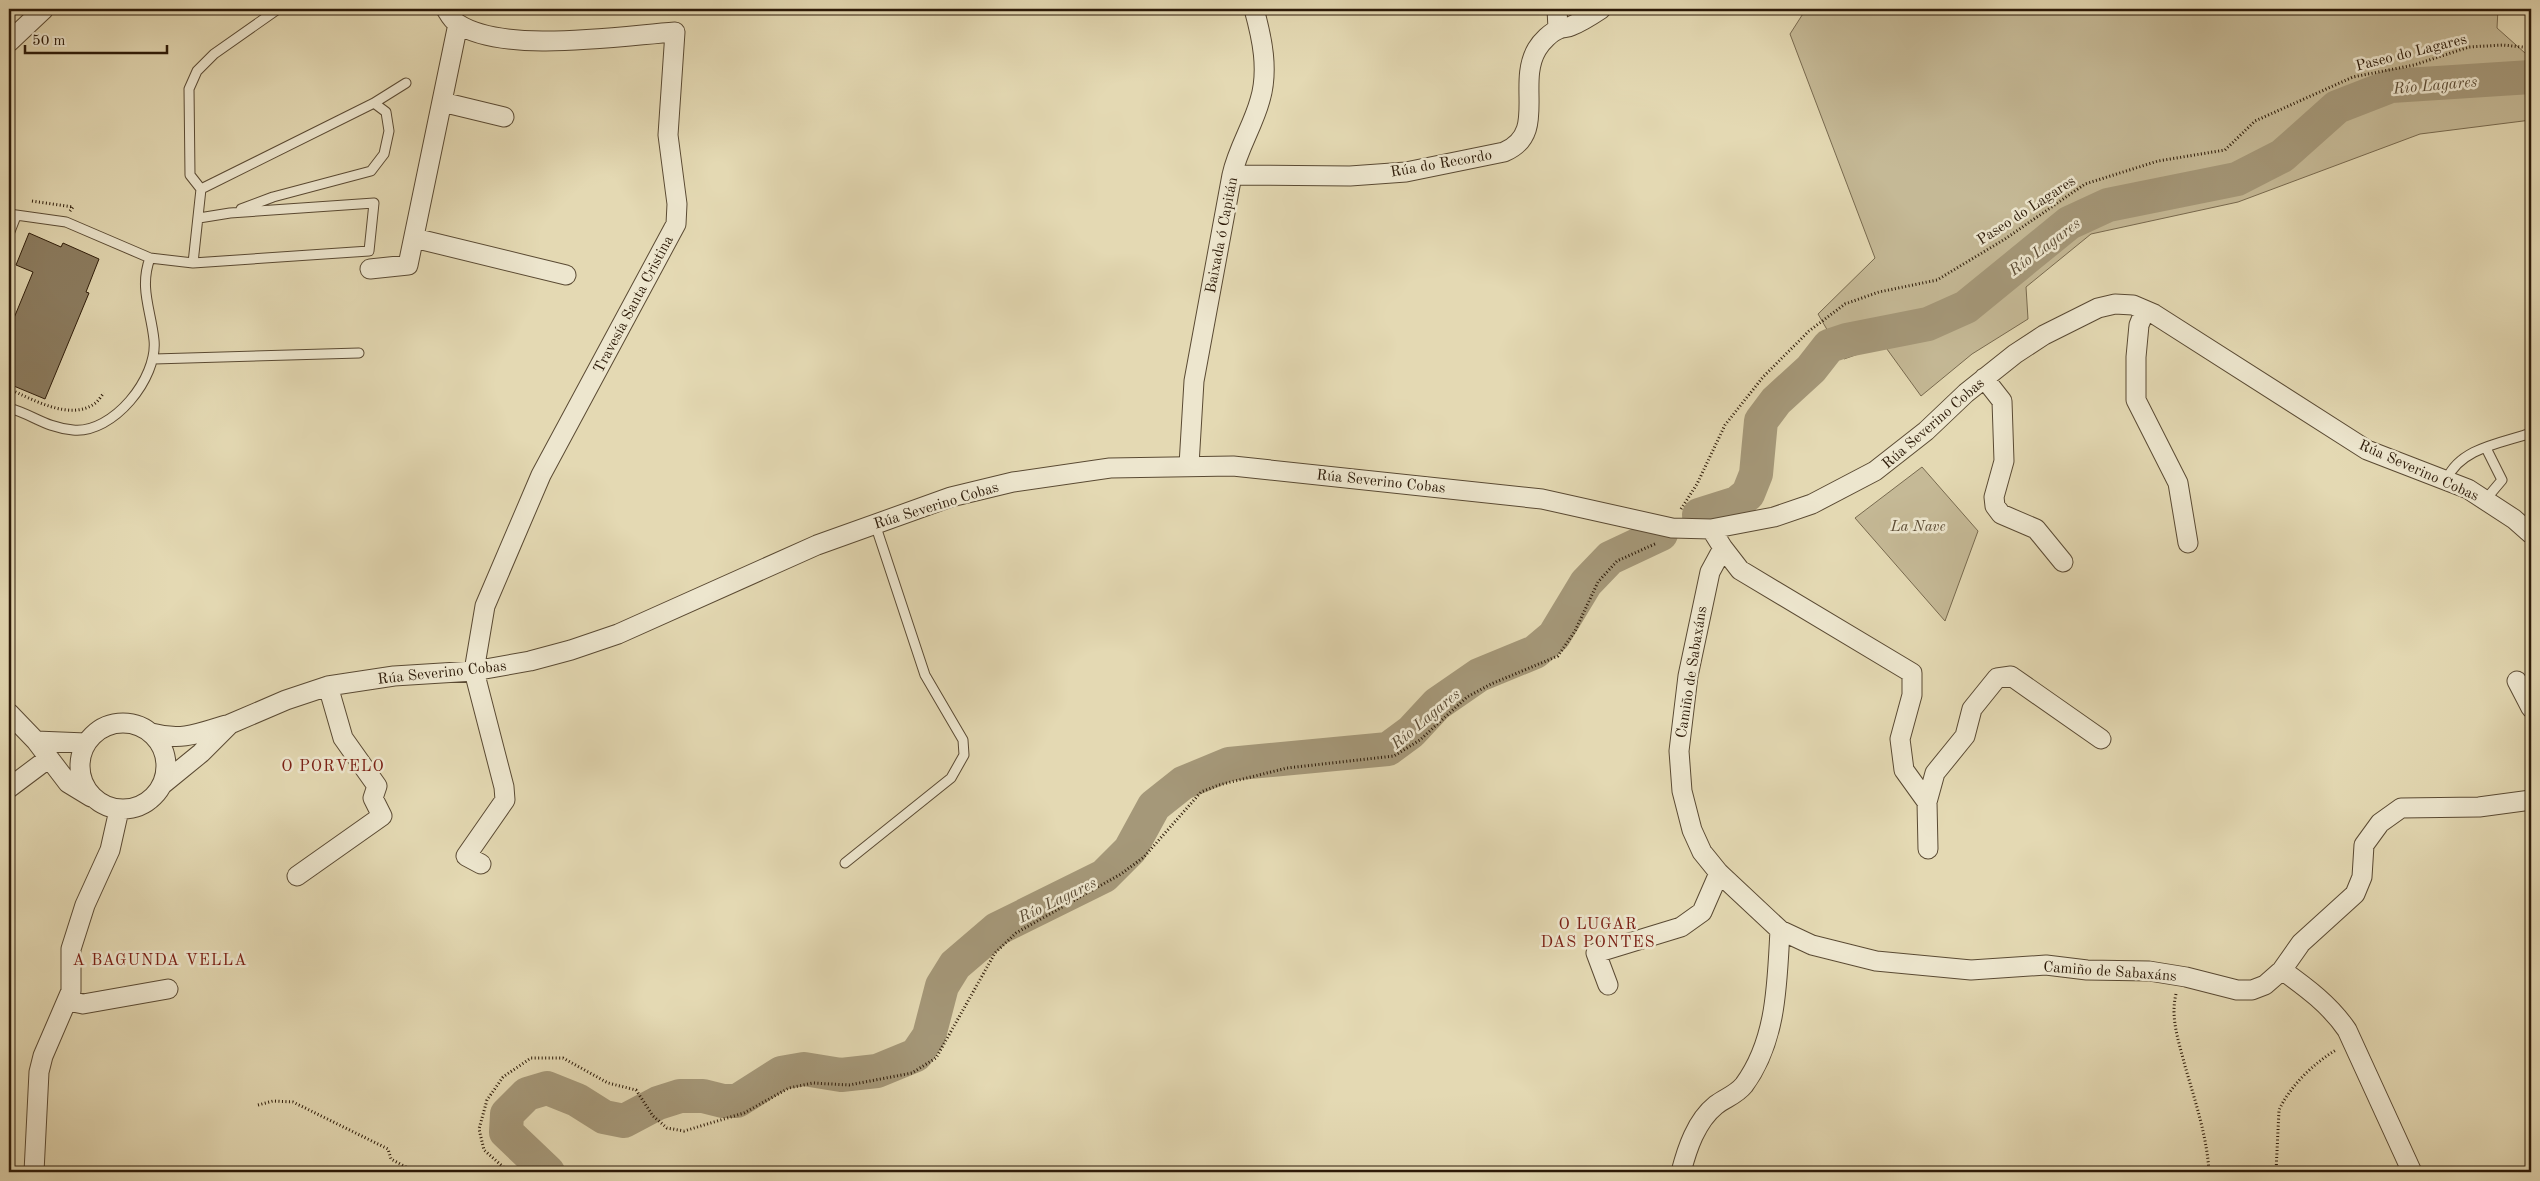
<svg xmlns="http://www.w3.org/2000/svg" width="2540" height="1181" font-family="'Old Standard TT',serif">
<rect width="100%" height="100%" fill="#e4d9b3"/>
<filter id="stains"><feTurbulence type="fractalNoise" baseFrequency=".004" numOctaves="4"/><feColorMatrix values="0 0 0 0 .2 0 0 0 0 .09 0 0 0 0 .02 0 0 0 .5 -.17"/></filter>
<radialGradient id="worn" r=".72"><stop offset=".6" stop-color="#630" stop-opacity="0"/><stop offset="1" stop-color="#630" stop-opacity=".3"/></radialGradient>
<!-- green -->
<path fill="#c5b996" stroke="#786a4f" d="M1806,9H2498L2497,28L2525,53L2531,49V120L2420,134L2238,202L2091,234L2026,287L2028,319L1972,354L1921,396L1884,345L1844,359L1818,314L1875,258L1790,34Z
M1922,467L1978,531L1945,621L1855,518Z"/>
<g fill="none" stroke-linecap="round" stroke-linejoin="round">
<!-- river -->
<path stroke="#a59879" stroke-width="34" d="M1699,515L1737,503L1748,494L1756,474L1761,421L1776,401L1811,369L1829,346L1847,340L1928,324L1966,307L2069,223L2108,205L2237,179L2282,156L2337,107L2391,86L2531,77
M548,1172L506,1132L507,1114L527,1094L547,1088L577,1100L604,1117L624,1121L658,1103L680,1096H703L723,1101H737L781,1073L804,1069L841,1075L877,1071L916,1055L929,1036L942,986L955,965L997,929L1104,876L1130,850L1154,806L1183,783L1229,764L1388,749L1411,732L1437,704L1479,675L1535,652L1554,636L1586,583L1610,558L1661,534"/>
</g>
<!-- building -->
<path fill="#8c7d61" stroke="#2c1a08" d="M29,233L61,247L63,243L99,259L86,292L89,293L45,399L9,384V330L33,272L16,265Z"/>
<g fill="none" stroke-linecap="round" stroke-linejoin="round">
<!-- service casing -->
<g stroke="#5a4a33" stroke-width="11">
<path id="service" d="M201,189L190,175L189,89L197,71L214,54L278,9
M241,209L273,197L371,171L384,154L389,131L386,112L374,103
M9,214L66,222L150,258L193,263L369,251L374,203L230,213L199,218
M9,234L16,216
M193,263L201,189L374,103L406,83
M154,359L359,353
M9,408C34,415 44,427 73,430C113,434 158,378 154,340C151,310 139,288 150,258
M2486,448L2502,480L2486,499
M2447,479C2460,448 2502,443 2531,433
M845,863L951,778L964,755L963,740L925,675L875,524"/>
</g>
<!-- minor casing -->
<g stroke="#5a4a33" stroke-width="21">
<path id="minor" d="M446,9C449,14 452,20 458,24C505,54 619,36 675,32L668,135L677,204L676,224L541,475L485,606L474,671L504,787L505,800L466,856L481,864
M1557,9L1558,29
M9,42L44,9
M442,102L504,117
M1232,175L1350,176L1406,172L1504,152C1548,134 1516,84 1537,49C1541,42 1551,32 1559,29C1563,27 1567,28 1571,26C1581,22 1592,15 1601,9
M414,238L566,275
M370,269L408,265L458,24
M2145,310L2139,325L2136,357V400L2178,483L2188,543
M1984,378L2002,401L2004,461L1994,497L1995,506L2001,514L2036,529L2063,562
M1189,465L1194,381L1232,175C1238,148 1253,126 1260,100C1269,70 1262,38 1254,9
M1711,529L1723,548L1710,572L1688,676L1679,751L1682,791L1692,830L1702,852L1719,873L1780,930L1812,945L1876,961L1971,970L2046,965L2087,970L2149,971L2186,977L2237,990H2252L2265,985L2282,970C2307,988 2330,1005 2347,1030L2412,1172
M1723,548L1740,570L1912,673V695L1900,739L1904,770L1927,802L1928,849
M2517,681L2531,708
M9,713L36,741L68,783L91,797
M80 766a43 43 0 1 1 86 0a43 43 0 1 1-86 0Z
M151,733C181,741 197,734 226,725
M36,741L86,743
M163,784L201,753L230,724L286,700L328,686L394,676L474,671L530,661L571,650L618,634L817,545L951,497L1013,482L1110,468L1233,466L1542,499L1672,528L1711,529L1774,517L1812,504L1875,471L1926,431L1966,393L2015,354L2044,335L2098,308L2115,304L2133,305L2154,314L2367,450L2468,489L2514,519L2531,534
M9,788L49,758
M1927,802L1935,773L1965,736L1972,709L1997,678L2011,676L2101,739
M297,876L382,816L373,798L377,786L343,738L328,686
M2282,970L2301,943L2355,894L2362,877L2364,845L2380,823L2401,808L2479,807L2531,800
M1608,985L1596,953L1681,927L1702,912L1719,873
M68,1001L83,1004L168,989
M34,1172L39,1072L43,1056L71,991V949L85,905L110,850L119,810
M1681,1172C1687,1149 1696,1121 1716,1105C1725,1098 1736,1095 1744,1085C1777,1040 1777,983 1780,930"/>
</g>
<!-- path -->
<path stroke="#2c1a08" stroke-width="3" stroke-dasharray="1 2.5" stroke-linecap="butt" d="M32,201L73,207L70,211
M9,389C32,399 69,421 94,404C98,402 101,396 104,393
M1681,509L1697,484L1725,425L1763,377L1809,331L1845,304L1879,292L1937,280L2005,239L2085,184L2158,161L2225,150L2255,121L2353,77L2414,65L2469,47L2503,45L2531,48
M2176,994C2170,1018 2179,1042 2185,1066C2195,1101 2207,1136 2209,1172
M258,1105L273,1101L293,1102L388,1149L391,1159L415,1172
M509,1172L484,1150L479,1129L487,1100L503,1077L531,1058H563L608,1083L636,1090L653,1116L667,1128L684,1131L744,1113L789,1088L813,1083L849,1085L912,1073L936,1058L995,953L1016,933L1121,874L1144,857L1201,792L1219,785L1287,768L1394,756L1420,740L1467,697L1491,684L1558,656L1575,631L1598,582L1617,561L1657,543
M2276,1172L2279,1110C2290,1086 2314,1063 2336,1050"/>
<!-- service -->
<use href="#service" stroke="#ede6ce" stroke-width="9"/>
<!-- minor -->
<use href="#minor" stroke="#ede6ce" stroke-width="19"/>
</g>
<g text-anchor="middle" stroke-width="5" stroke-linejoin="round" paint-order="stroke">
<!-- street labels -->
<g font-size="15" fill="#2c1a08" stroke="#ede6ce">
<text transform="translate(2411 52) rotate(-14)" y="5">Paseo do Lagares</text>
<text transform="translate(1441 163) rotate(-10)" y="5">Rúa do Recordo</text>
<text transform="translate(2026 210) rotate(-33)" y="5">Paseo do Lagares</text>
<text transform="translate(1221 235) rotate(-79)" y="5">Baixada ó Capitán</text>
<text transform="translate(633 304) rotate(-62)" y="5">Travesía Santa Cristina</text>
<text transform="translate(1933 423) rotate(-41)" y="5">Rúa Severino Cobas</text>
<text transform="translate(2419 470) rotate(24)" y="5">Rúa Severino Cobas</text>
<text transform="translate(1381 481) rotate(6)" y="5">Rúa Severino Cobas</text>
<text transform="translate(936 505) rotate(-17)" y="5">Rúa Severino Cobas</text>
<text transform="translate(442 672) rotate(-6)" y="5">Rúa Severino Cobas</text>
<text transform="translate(1691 672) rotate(-81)" y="5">Camiño de Sabaxáns</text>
<text transform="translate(2110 971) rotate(4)" y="5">Camiño de Sabaxáns</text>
</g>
<!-- park labels -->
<g font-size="15" font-style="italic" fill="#5a4a33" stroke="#ede6ce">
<text x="1918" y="531">La Nave</text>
</g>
<!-- water labels -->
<g font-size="16" font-style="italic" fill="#5c4c35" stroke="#ede6ce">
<text transform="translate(2435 84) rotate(-5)" y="6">Río Lagares</text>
<text transform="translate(2044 246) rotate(-37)" y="6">Río Lagares</text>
<text transform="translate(1425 718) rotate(-40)" y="6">Río Lagares</text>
<text transform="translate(1057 899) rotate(-26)" y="6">Río Lagares</text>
</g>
<!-- neighbourhood labels -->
<g font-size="16" letter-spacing="1" fill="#7a1f14" stroke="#ede6ce">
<text x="333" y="771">O PORVELO</text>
<text x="1598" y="929">O LUGAR<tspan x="1598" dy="18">DAS PONTES</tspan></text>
<text x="160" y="965">A BAGUNDA VELLA</text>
</g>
</g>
<!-- margin -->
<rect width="2540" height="1181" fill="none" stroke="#e4d9b3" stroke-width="30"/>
<rect x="10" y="10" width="2520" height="1161" fill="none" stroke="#2c1a08" stroke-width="2.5"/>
<rect x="15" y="15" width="2510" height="1151" fill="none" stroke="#2c1a08"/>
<!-- scale -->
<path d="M25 45v8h142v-8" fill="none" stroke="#2c1a08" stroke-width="2.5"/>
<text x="32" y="45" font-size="15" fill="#2c1a08" stroke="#ede6ce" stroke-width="4" paint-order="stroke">50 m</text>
<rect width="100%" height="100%" filter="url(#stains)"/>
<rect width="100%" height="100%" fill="url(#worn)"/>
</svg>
